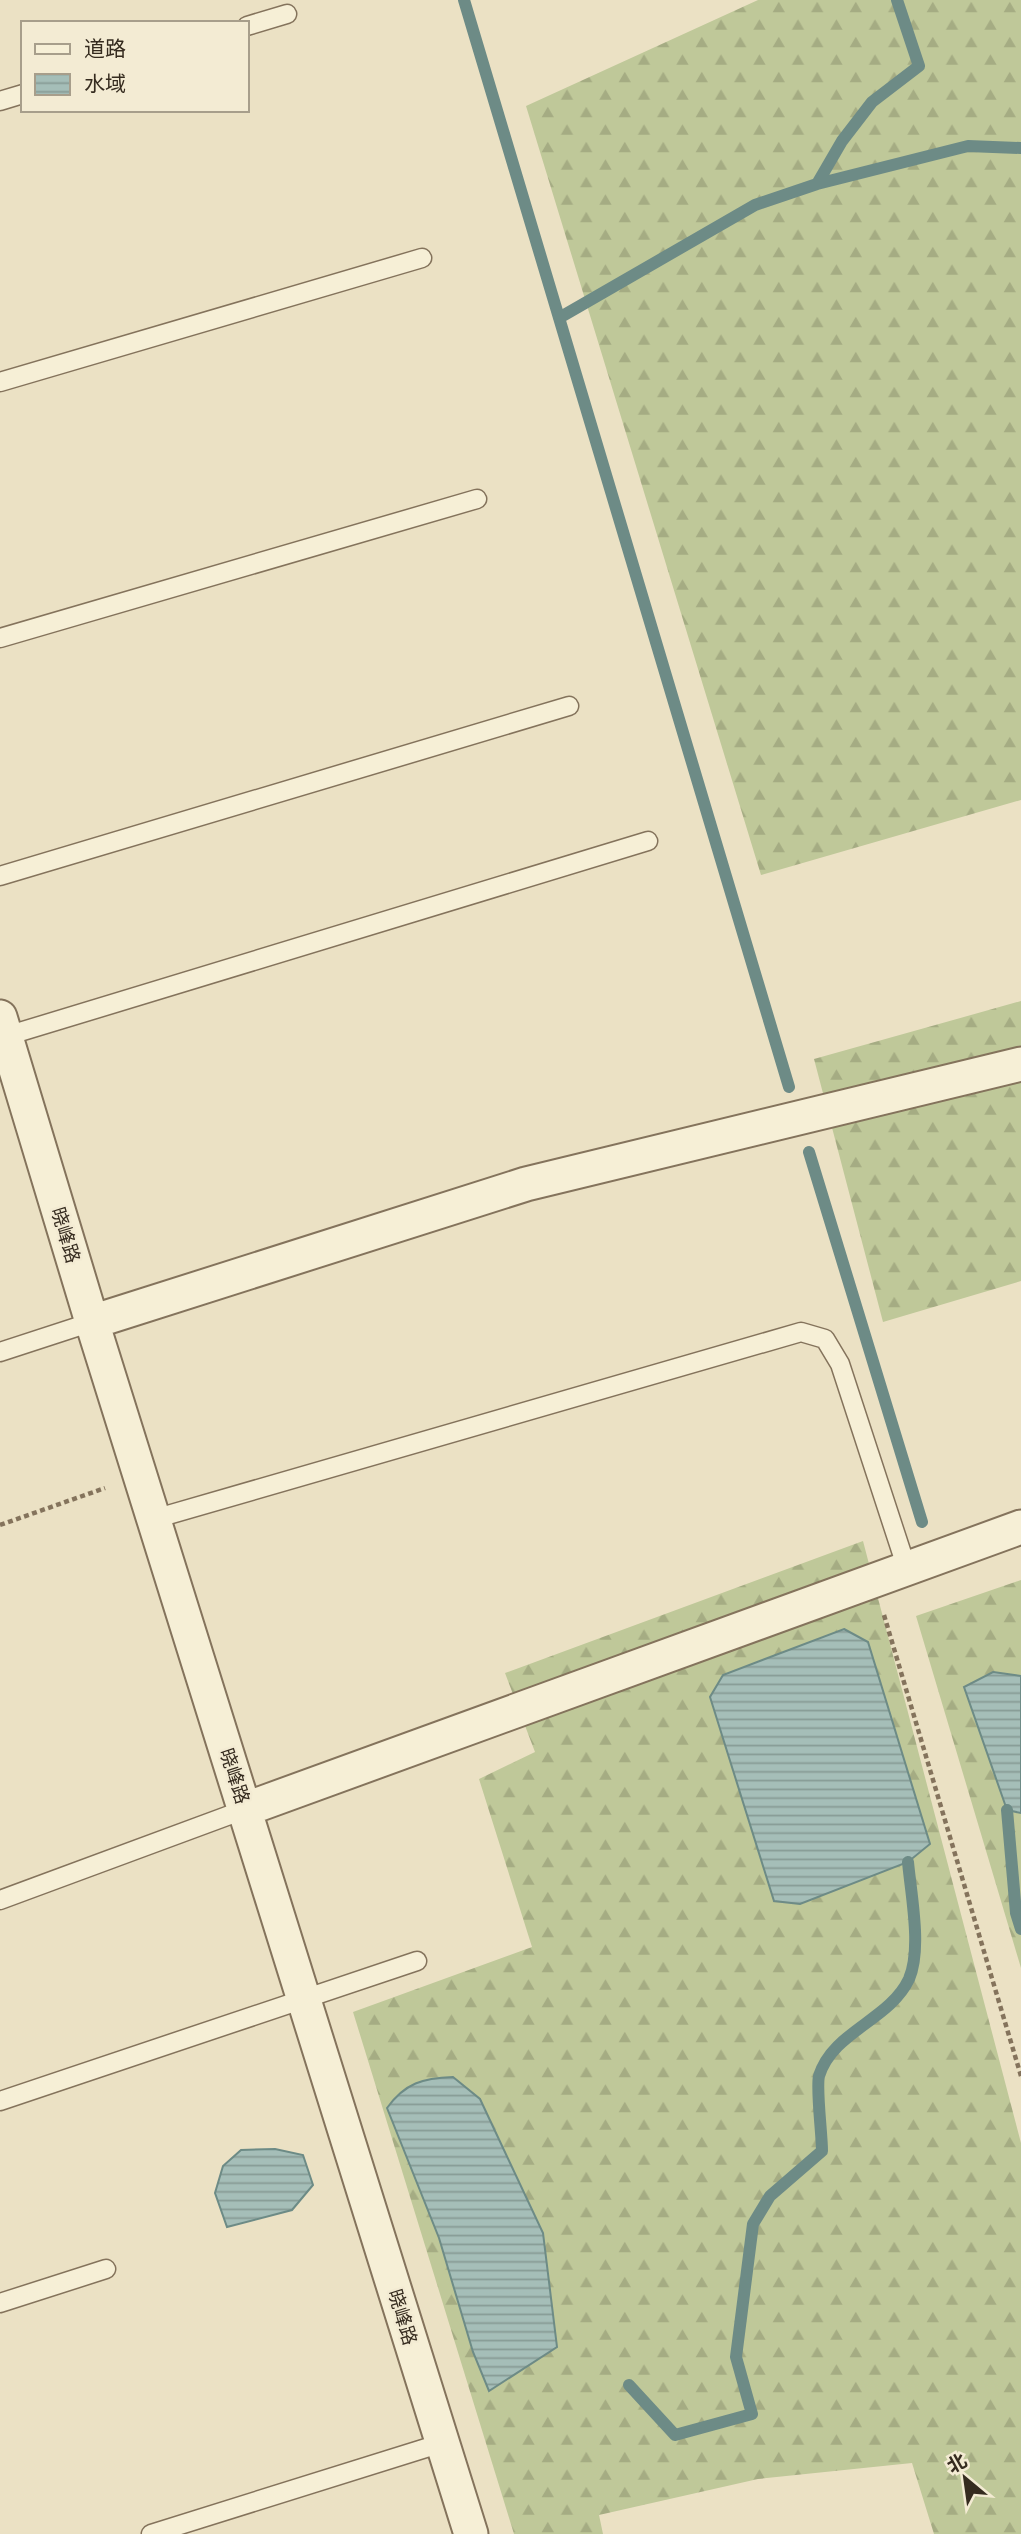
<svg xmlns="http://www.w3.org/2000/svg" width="1021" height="2534" font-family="'Source Serif 4','Noto Sans SC',serif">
<defs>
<pattern id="forest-firs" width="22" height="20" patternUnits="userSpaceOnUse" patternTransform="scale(1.75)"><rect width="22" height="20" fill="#bfc899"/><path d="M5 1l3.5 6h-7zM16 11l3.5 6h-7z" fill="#a5ac83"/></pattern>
<pattern id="water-rules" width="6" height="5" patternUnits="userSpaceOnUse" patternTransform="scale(1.75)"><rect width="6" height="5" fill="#a5beb8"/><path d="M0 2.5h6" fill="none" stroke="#879b95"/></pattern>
</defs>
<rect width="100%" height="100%" fill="#ebe1c4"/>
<!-- forest -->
<path fill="url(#forest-firs)" d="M758,0H1021V800L761,875L526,106Z
M1021,1001V1281L883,1322L814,1059Z
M863,1541L1021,2143V2534H934L912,2463L758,2479L599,2515L603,2534H514L353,2012L532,1947L479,1779L535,1752L505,1673Z
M1021,1580V1968L916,1616Z"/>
<!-- water -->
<path fill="url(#water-rules)" stroke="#6d8b86" stroke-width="2" d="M844,1629L868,1642L930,1844L908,1862L800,1904L774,1901L710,1697L723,1675Z
M993,1672L1021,1676V1813L1007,1810L964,1687Z
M453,2077L480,2099L543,2233L557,2347L489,2391L473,2352L439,2238L387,2108C405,2083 423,2078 453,2077Z
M275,2149L303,2155L313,2185L292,2210L227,2227L215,2193L223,2166L241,2150Z"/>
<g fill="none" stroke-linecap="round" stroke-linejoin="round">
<!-- stream -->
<path stroke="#6d8b86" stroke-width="12" d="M464,0L789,1087
M817,184L842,141L872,102L919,66L897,0
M559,318L755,205L817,184L968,146L1021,148
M809,1152L922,1522
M1007,1810L1016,1913L1021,1929
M629,2385L675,2435L752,2414L736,2357L753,2224L770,2196L822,2151C822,2134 816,2089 819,2076C833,2031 889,2021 909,1979C922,1949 911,1895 908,1862"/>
<!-- service casing -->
<g stroke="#84735c" stroke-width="21">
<path id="service" d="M247,26L287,14
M0,101L23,94
M0,382L422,258
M0,638L477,499
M0,876L569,706
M0,1038L648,841
M0,1352L92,1322
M154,1519L801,1332L825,1339L840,1364L907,1569
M0,1900L246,1809
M0,2101L417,1961
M0,2303L106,2269
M151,2534L442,2443"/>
</g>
<!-- minor casing -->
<g stroke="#84735c" stroke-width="37">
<path id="minor" d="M0,1017L92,1322L471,2534
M92,1322L526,1184L1021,1064
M246,1809L1021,1527"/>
</g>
<!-- path -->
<path stroke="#84735c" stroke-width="4.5" stroke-dasharray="5 3.5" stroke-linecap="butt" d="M0,1525L105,1488
M884,1615L1021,2076"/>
<!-- service -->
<use href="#service" stroke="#f6efd6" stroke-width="18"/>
<!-- minor -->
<use href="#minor" stroke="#f6efd6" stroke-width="33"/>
</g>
<g text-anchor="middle" stroke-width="5" stroke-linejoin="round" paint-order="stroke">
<!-- street labels -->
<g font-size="19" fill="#352b1f" stroke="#f3ebd3">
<text transform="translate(66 1235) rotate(73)" y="7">晓峰路</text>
<text transform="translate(235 1776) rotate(72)" y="7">晓峰路</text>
<text transform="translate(403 2317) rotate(73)" y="7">晓峰路</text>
</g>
</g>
<!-- legend -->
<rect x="21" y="21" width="228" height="91" fill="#f3ebd3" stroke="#a79e8b" stroke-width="2"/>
<rect x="35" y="44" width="35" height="10" fill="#f6efd6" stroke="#a79e8b" stroke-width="2"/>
<text x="84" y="56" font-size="21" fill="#352b1f">道路</text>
<rect x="35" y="74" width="35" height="21" fill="url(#water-rules)" stroke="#a79e8b" stroke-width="2"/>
<text x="84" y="91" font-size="21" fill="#352b1f">水域</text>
<!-- north arrow -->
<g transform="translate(965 2478) rotate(331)" stroke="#f3ebd3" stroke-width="5" paint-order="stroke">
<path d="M0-5L12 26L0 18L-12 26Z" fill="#352b1f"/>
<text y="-10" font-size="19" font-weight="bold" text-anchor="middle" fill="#352b1f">北</text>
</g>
</svg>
